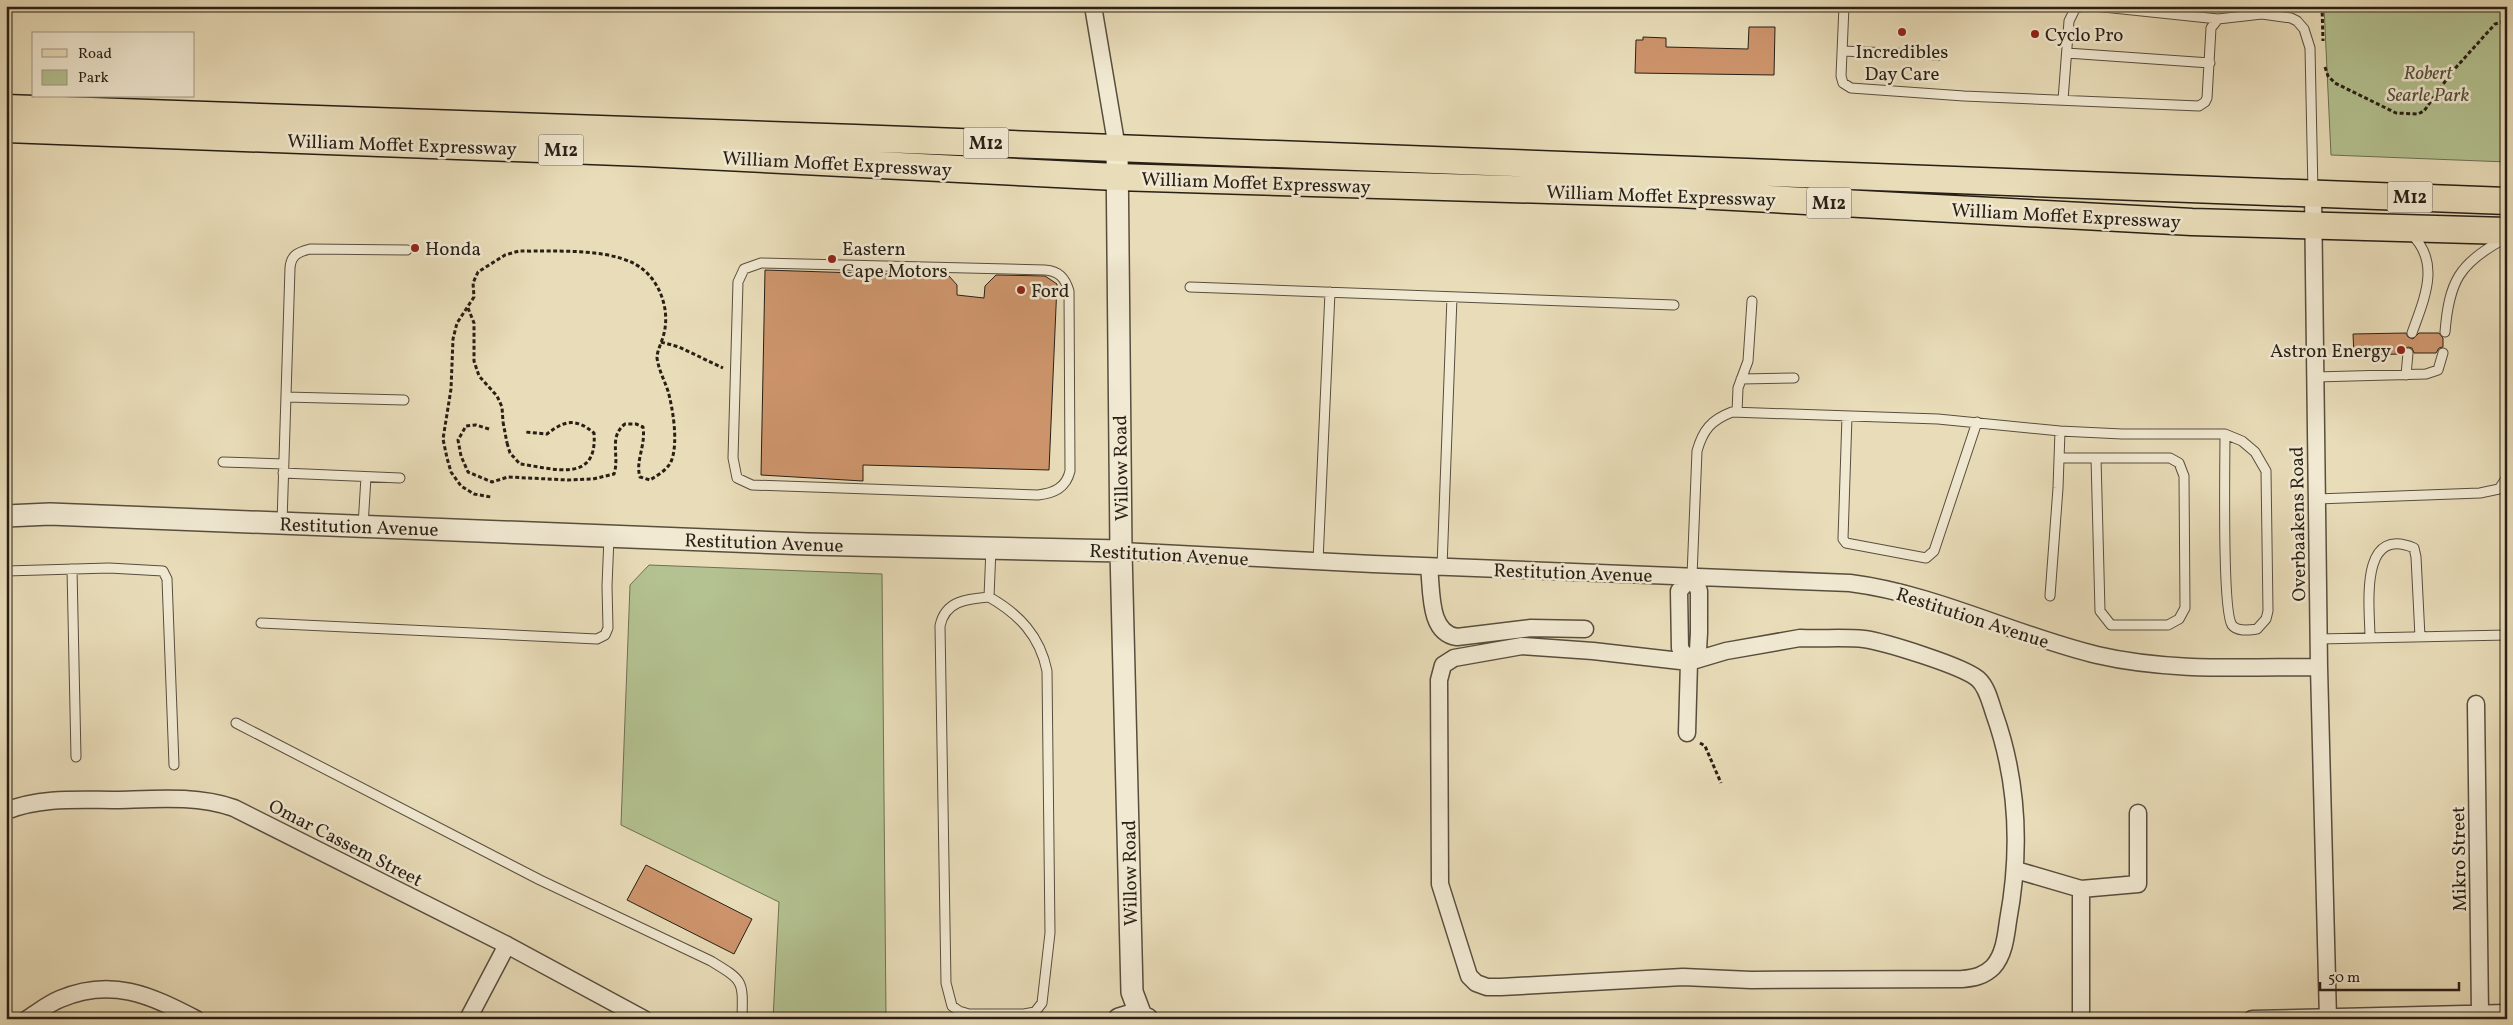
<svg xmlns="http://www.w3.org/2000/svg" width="2513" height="1025" font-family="Vollkorn,serif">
<rect width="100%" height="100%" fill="#e9ddb9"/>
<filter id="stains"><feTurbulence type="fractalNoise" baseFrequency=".004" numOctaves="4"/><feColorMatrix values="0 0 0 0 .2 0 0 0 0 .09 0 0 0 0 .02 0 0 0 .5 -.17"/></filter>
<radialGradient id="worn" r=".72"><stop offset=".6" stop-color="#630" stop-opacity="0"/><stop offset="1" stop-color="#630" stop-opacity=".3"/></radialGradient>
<!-- green -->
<path fill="#b4c291" stroke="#6e7053" d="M2324,6H2507V162L2331,155Z
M649,565L882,574L886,1019H773L779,902L621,825L630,585Z"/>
<!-- building -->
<path fill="#ce956c" stroke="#281f15" d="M1749,27H1775L1774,75L1635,73L1636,40H1643V37L1666,38V47L1748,49Z
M765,270L949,276L957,285V295L984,298L985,286L996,275L1045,276L1057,284L1049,470L863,465V481L761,475Z
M2406,333L2408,337L2413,339L2419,333H2439L2443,338V347L2439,348L2436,353H2414L2412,348L2408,347L2403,349L2402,354L2354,355L2353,334Z
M646,865L752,919L734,954L627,900Z"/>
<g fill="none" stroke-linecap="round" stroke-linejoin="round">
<!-- service casing -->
<g stroke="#584e3e" stroke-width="11">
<path id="service" d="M1844,6L1841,76L1843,83L1851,88L1964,96L2199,106L2205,102L2207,98L2211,28L2218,19
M2094,6L2218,19L2262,14L2291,18L2297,21L2304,29L2310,48L2313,192
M1842,51L1939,55
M2067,53L2210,63
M2063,100L2069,21L2075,9L2082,6
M2410,233C2442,262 2424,299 2412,333
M761,263L1045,270C1059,271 1065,278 1069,291L1070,471C1066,488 1054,493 1038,495L752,485L737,478L733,458L738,282L744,269Z
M1190,287L1674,305
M2445,332C2449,282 2459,263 2504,239
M2406,375L2408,353
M2315,377L2426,374L2438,370L2443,353
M1741,379L1794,378
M286,397L404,400
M1737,412L1738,388L1748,361L1752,301
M1847,416L1843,539L1846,543L1926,558L1934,551L1977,422
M2059,458H2170L2179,463L2184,476L2185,608L2179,619L2168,625H2111L2100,611L2096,458
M223,462L284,464
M283,473L400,478
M2317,499L2480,493L2499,489L2507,477
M282,523L290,268C291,255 298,252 310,249L407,250
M363,526L366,477
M1318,561L1330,292
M1442,567L1452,297
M72,569L76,757
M6,571L109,568L163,571L167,579L174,765
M1692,576L1697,451C1703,430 1711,420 1732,412L1938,419L2060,431L2122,434H2225L2242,441L2255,452L2266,471L2268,611L2266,619L2257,629C2249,630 2237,632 2232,625C2222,611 2225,461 2225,434
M2050,596L2058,488L2060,431
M989,597C1019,614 1040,636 1047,671L1050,933L1042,1003L1035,1012L1024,1014H969L959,1011L952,1006L946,983L940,626C945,601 966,599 989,597Z
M989,597L991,548
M261,623L597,639L605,635L608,628L607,586L609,537
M2370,638C2370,609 2358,524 2414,548L2416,557L2420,637
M2319,639L2507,635
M236,723L540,880L711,961C744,981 743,980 742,1019"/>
</g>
<!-- minor casing -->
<g stroke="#584e3e" stroke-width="19">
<path id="minor" d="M1093,6L1117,148
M2313,193L2319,667L2328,1019
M1121,551L1373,564L1850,583C1936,594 2014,635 2097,655C2170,672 2245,667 2319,667
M1429,567C1432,590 1428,633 1457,637L1531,628L1585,629
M1800,638C1821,639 1844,637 1864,639C1885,642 1963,666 1978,679C1987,687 1990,701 1994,713C2018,780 2021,851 2008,921C2006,936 2004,955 1993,967C1984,976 1974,978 1962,979L1751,980L1683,977L1501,987H1487L1476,983L1469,976L1440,884L1439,680L1443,665L1454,658L1522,646L1593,651L1689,662L1726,651Z
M2476,704L2480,1013
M1687,733L1689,662L1680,648L1679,591L1692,576L1699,591V633L1698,650L1689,662
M6,811C41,797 79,800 116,800C155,799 196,795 234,808L507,945L644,1019
M2016,870L2081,889L2138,884V813
M2081,889V1019
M27,1019C38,1012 48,1004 60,999C111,977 150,995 196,1019
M468,1019L507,945
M2252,1019L2507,1013"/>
</g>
<!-- tertiary casing -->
<g stroke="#584e3e" stroke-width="24">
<path id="tertiary" d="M1117,148L1121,551L1132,992L1141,1016
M6,516L50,514L808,544L1121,551
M1119,1019L1132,1015L1147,1019"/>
</g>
<!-- primary casing -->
<g stroke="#281f15" stroke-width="29">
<path id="primary" d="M6,108L855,138L2507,201
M6,129L645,153L1116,177L1678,194L2192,222L2507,231"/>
</g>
<!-- path -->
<path stroke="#281f15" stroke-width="3" stroke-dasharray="4 2.5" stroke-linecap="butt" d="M2322,6L2323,41
M2325,67L2328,76L2335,83L2396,113L2418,114L2424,111L2451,73L2495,24L2502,22L2507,25
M468,308L474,323V361L479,376L497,396L502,407L503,422
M661,342L679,347L723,368
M489,429L476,425L466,426L458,440L461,456L468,472L492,482L508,477L568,480L593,479L614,474C620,456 608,437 625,424H636L643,427C646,446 635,461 640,477L650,480C658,475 669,469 672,459C678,441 673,409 668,391C664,379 659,371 657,358C657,351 661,344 663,337C670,315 663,289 647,273C621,246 554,252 519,251L505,255L478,272L473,283L474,297L457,323L453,339L451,389L443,439L447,458L451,472L461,486L474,494L491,497
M507,443L510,453L520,464C552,468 598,485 594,433C576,418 565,420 547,434L525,432
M1700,743L1705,746L1721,783"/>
<!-- service -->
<use href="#service" stroke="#f1e9d2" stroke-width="9"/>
<!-- minor -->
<use href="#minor" stroke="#f1e9d2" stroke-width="16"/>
<!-- tertiary -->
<use href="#tertiary" stroke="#f1e9d2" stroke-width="21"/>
<!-- primary -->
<use href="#primary" stroke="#e9ddb9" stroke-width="26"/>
<!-- path-bridge -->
<path stroke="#281f15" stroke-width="3" stroke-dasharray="4 2.5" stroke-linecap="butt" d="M503,422L507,443"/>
</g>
<!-- markers -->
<g fill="#8f2418" stroke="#f1e9d2" stroke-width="2">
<circle cx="1902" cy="32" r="5"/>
<circle cx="2035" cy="34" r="5"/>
<circle cx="415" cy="248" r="5"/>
<circle cx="832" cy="259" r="5"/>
<circle cx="1021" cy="290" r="5"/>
<circle cx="2401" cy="350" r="5"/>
</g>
<g text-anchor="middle" stroke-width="5" stroke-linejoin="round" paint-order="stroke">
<!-- shield labels -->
<g fill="#f1e9d2" stroke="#645c4e" stroke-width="1">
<rect x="963.5" y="127.5" width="45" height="31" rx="4"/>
<rect x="538.5" y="134.5" width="45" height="31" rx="4"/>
<rect x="2387.5" y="181.5" width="45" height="31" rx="4"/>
<rect x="1806.5" y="187.5" width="45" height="31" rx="4"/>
</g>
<g font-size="18" font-weight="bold" fill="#281f15">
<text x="986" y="149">M12</text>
<text x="561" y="156">M12</text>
<text x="2410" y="203">M12</text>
<text x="1829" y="209">M12</text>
</g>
<!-- poi labels -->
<g font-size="19" fill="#281f15" stroke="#f1e9d2" text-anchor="start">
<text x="2045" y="41">Cyclo Pro</text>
<text x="1902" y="58" text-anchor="middle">Incredibles<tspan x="1902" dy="22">Day Care</tspan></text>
<text x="425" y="255">Honda</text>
<text x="842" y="255">Eastern<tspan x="842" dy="22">Cape Motors</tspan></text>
<text x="1031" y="297">Ford</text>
<text x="2391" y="357" text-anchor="end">Astron Energy</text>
</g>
<!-- park labels -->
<g font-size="19" font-style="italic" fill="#52503a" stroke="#f1e9d2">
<text x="2428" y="79">Robert<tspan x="2428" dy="22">Searle Park</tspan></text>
</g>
<!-- street labels -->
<g font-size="19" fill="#281f15" stroke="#f1e9d2">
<text transform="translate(402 144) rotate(2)" y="7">William Moffet Expressway</text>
<text transform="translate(837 163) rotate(3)" y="7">William Moffet Expressway</text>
<text transform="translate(1256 182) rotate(2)" y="7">William Moffet Expressway</text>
<text transform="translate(1661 195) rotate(2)" y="7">William Moffet Expressway</text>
<text transform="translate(2066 215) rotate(3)" y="7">William Moffet Expressway</text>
<text transform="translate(1120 468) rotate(-91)" y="7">Willow Road</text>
<text transform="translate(2297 524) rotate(-91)" y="7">Overbaakens Road</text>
<text transform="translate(359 526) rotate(2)" y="7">Restitution Avenue</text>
<text transform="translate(764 542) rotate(2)" y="7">Restitution Avenue</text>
<text transform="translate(1169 554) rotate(3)" y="7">Restitution Avenue</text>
<text transform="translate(1573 572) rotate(2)" y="7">Restitution Avenue</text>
<text transform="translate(1973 617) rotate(18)" y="7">Restitution Avenue</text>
<text transform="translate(346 842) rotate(27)" y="7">Omar Cassem Street</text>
<text transform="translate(2458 859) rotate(-91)" y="7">Mikro Street</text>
<text transform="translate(1129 873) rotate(-91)" y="7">Willow Road</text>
</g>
</g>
<!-- margin -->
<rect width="2513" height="1025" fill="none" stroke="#e9ddb9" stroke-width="25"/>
<rect x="8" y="8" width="2498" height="1010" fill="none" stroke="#281f15" stroke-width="2.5"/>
<rect x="12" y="12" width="2488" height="1000" fill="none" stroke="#281f15"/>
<!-- legend -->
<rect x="32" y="32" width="162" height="65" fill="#f1e9d2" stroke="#a19886"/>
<rect x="42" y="49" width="25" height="8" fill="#e9ddb9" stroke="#a19886"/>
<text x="78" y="58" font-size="15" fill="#281f15">Road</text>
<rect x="42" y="70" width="25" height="15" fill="#b4c291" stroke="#a19886"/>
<text x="78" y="82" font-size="15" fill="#281f15">Park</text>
<!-- scale -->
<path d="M2320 982v8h139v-8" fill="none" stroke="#281f15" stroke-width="2.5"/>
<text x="2328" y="982" font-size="15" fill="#281f15" stroke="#f1e9d2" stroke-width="4" paint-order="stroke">50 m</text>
<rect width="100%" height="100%" filter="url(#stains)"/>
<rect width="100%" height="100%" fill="url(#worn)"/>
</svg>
